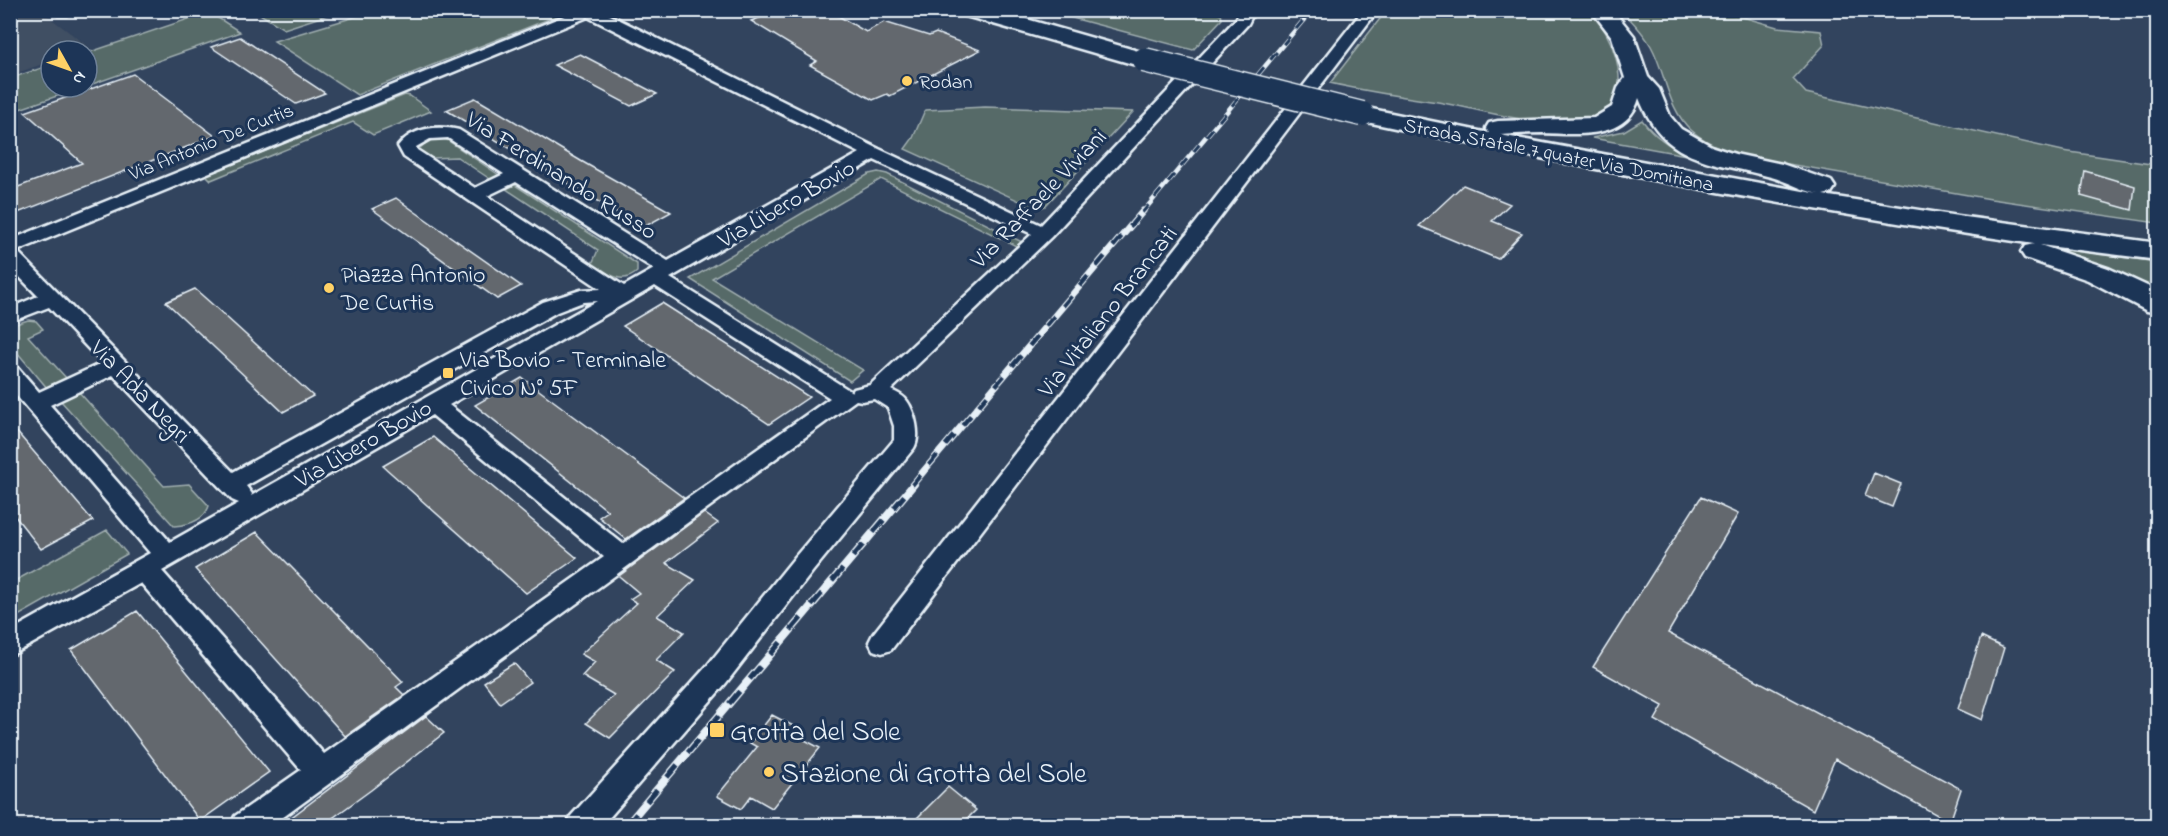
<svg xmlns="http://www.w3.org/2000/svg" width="2168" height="836" font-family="'Indie Flower',sans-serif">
<rect width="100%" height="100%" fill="#32445e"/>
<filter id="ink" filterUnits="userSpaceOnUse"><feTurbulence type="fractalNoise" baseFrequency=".0167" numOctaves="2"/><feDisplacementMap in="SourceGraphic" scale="12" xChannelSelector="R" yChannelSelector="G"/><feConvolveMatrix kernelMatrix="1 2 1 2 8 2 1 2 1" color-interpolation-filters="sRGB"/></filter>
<g filter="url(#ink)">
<!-- built -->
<path fill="#414f63" d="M10,11H41L90,48L82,51H51V61L11,75Z"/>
<!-- green -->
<path fill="#576b67" stroke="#a0aeb0" stroke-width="1.5" d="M378,10H569V11L357,95L274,41Z
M1589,10C1613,35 1628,77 1613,109C1563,138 1495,112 1443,103C1405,97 1368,92 1330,83L1386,11Z
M255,11H339L284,29Z
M1213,11L1221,14L1222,19L1193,50L1046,11Z
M1621,11H1722L1777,27L1821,31L1824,45L1793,79L1806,93L2063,151L2157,165V223L1991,199L1759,159C1735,153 1710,147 1691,130C1667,108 1666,73 1651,46C1644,34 1631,19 1621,11Z
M209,12L240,32L87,86V53Z
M51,65V87H83L11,112V78Z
M405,95L410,96L431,111L373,135L353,122L211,180L206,175Z
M985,107L1133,112L1045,206L1037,209L905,149L913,138L925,110Z
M1642,120C1654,136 1668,145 1686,155L1592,138L1624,131Z
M444,138L502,177L493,181L457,157L431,158L418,150L428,141Z
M878,172L887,174L1022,242L1016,246L881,179L712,278L863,370L850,381L690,279L869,174Z
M515,185L637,264V272C621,286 607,273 592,264L598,250L506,189Z
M2069,250L2157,262V296L2064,251Z
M28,320L36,321L43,329L28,336L68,380L48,389L11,345L10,326Z
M78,391L164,486L189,484L209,506C204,521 188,525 174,526L60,400Z
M107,530L127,554L11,620V583Z"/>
<!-- building -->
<path fill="#63686e" stroke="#e8f1f8" stroke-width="1.5" d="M781,10H828L866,32L884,22L929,36L936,33L980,50L890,96L887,94L873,100L810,65L817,61L751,21Z
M240,37L325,93L296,104L211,47Z
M580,54L657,94L631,106L554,65Z
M133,74L215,136L10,216V190L82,163L25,112Z
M475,98L581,161L671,212L642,228L446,110Z
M2085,171L2135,186L2132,210L2081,196Z
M1463,185L1510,204L1492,221L1522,233L1498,259L1419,226Z
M396,198L414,211L521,286L497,299L372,209Z
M195,289L213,305L313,396L283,412L166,302Z
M662,303L809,397L769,424L623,326Z
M522,378L528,382L684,498L626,539L599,517L608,511L475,405Z
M10,424L93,521L41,549L10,510Z
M433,437L577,558L526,593L383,466Z
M1874,473L1901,484L1892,507L1865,496Z
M1701,497L1738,514L1668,633L1961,789L1950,822L1835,759L1813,810L1655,720L1663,706L1593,667Z
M704,513L718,523L666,563L695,580L657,616L684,632L656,660L675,672L610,738L586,723L614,695L582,676L595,662L581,654L637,603L630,599L639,593L619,576Z
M257,532L403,682L396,687L404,695L345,736L195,569Z
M137,611L269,772L200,821L71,650Z
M1981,637L2004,648L1982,720L1958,709Z
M514,663L530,682L500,703L484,682Z
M772,715L803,731L799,737L820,748L772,808L751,796L741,809L717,796L757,747L750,743Z
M426,716L444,733L371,790L323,825H281Z
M948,787L976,810L961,825H910Z"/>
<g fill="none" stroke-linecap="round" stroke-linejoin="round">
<!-- minor casing -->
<g stroke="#e8f1f8" stroke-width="5">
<path id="minor" d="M57,10H76L68,15H58Z
M579,10H600L879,149L1041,225L1236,19L1239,14L1237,10H1252L1253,14L1248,24L1051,237L891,390C897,393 904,396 907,401C915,412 921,436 914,448L813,571L726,683L602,826H567L571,816L706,667L795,557L894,440V426L888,408L874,399L862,401L856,400L271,826H231L235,816L301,770L141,583L10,656V631L150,553L10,388V366L18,368L39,392L102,363L49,307L10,322V308L38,296L10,267V240ZM588,17L860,153L668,261L459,130C438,125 412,127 398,146L404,157L601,289L581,290L543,302L233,472L17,251ZM448,138L504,174L475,188L417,150L416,147L430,139ZM874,160L1032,234L870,385L854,389L852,392L670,278ZM516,182L654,269L624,286L487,196ZM655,286L830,398L623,544L449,405ZM597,301L251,496L252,494L246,486L557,312L583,302ZM113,375L232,500L239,503L170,542L50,405ZM432,415L604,557L324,754L162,571Z
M1363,10H1378L891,650L882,653L873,650L869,642L873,634Z"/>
</g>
<!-- trunk casing -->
<g stroke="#e8f1f8" stroke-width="5">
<path id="trunk" d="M960,10H995L1152,55L1155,60L1152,65L1144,67L1136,65L962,15Z
M1591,10H1613L1634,36L1648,77L1659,89L1670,116L1681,129L1713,147L1735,154L1782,164L1831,181L1835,187L1831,193L1823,195L1958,216L2158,243V260L2040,245L2108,268L2158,291V313L2147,311L2088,280L2025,258L2021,252L2025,246L2034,244C1808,211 1585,169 1362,121L1353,119L1350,114L1353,109L1362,107L1489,133L1486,128L1489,123L1498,121L1594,118L1612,107L1618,88L1625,78L1612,37ZM1639,98C1665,163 1708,160 1767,176C1785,180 1801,190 1819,194L1500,135C1514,134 1528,133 1542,133C1576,134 1627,141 1639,98Z"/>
</g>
<!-- minor -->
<use href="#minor" fill="#1d3557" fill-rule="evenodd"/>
<!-- trunk -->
<use href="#trunk" fill="#1d3557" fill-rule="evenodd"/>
<!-- rail-far2 casing -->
<g stroke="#e8f1f8" stroke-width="4.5">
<path id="rail-far2" d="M1142,213L1312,10"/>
</g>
<!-- rail-far1 casing -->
<g stroke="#e8f1f8" stroke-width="7">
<path id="rail-far1" d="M912,485L1143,211"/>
</g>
<!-- rail casing -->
<g stroke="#e8f1f8" stroke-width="8">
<path id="rail" d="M626,826L914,484"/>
</g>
<!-- rail-far2 -->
<use href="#rail-far2" stroke="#1d3557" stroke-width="3" stroke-dasharray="10" stroke-linecap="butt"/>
<!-- rail-far1 -->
<use href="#rail-far1" stroke="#1d3557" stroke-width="4.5" stroke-dasharray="13" stroke-linecap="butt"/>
<!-- rail -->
<use href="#rail" stroke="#1d3557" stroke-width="5" stroke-dasharray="16" stroke-linecap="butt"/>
<!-- trunk-bridge casing -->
<g stroke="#e8f1f8" stroke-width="27" stroke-linecap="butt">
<path id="trunk-bridge" d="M1144,60L1362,114"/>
</g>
<!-- trunk-bridge -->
<use href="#trunk-bridge" stroke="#1d3557" stroke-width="24"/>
</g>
</g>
<!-- markers -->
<g fill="#ffd166" stroke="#1d3557" stroke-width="2">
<circle cx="907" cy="81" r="6"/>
<circle cx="329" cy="288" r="6"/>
<rect x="442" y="367" width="12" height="12" rx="3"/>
<rect x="709" y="722" width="16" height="16" rx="3"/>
<circle cx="769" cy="772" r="6"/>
</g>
<g text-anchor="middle" stroke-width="6" stroke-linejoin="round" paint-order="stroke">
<!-- far-poi labels -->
<g font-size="20" fill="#e8f1f8" stroke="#1d3557" text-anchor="start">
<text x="919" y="88">Rodan</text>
</g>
<!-- far-street labels -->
<g font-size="20" fill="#e8f1f8" stroke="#1d3557">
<text transform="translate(211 141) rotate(-22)" y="7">Via Antonio De Curtis</text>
<text transform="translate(1559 154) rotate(11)" y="7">Strada Statale 7 quater Via Domitiana</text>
</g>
<!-- street labels -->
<g font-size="24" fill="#e8f1f8" stroke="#1d3557">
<text transform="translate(562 175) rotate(32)" y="8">Via Ferdinando Russo</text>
<text transform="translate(1038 198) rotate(-46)" y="8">Via Raffaele Viviani</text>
<text transform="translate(786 203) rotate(-30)" y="8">Via Libero Bovio</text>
<text transform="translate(1107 311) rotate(-52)" y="8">Via Vitaliano Brancati</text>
<text transform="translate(141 391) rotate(46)" y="8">Via Ada Negri</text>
<text transform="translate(363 443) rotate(-30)" y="8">Via Libero Bovio</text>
</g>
<!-- poi labels -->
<g font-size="24" fill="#e8f1f8" stroke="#1d3557" text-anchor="start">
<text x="341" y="282">Piazza Antonio<tspan x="341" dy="28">De Curtis</tspan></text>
<text x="460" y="367">Via Bovio - Terminale<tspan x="460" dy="28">Civico N° 5F</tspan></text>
</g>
<!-- near-poi labels -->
<g font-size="28" fill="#e8f1f8" stroke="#1d3557" text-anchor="start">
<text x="730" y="740">Grotta del Sole</text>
<text x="781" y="782">Stazione di Grotta del Sole</text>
</g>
</g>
<!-- margin -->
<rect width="2168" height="836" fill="none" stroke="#1d3557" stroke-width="36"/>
<rect x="18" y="18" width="2132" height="800" fill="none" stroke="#e8f1f8" stroke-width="2" filter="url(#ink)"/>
<!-- north arrow -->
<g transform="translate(69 69) rotate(130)"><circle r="28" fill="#1d3557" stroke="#6e8097" stroke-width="1.5"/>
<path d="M0-4.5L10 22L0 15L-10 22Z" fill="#ffd166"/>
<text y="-9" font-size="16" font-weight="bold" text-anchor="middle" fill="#e8f1f8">N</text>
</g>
</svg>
